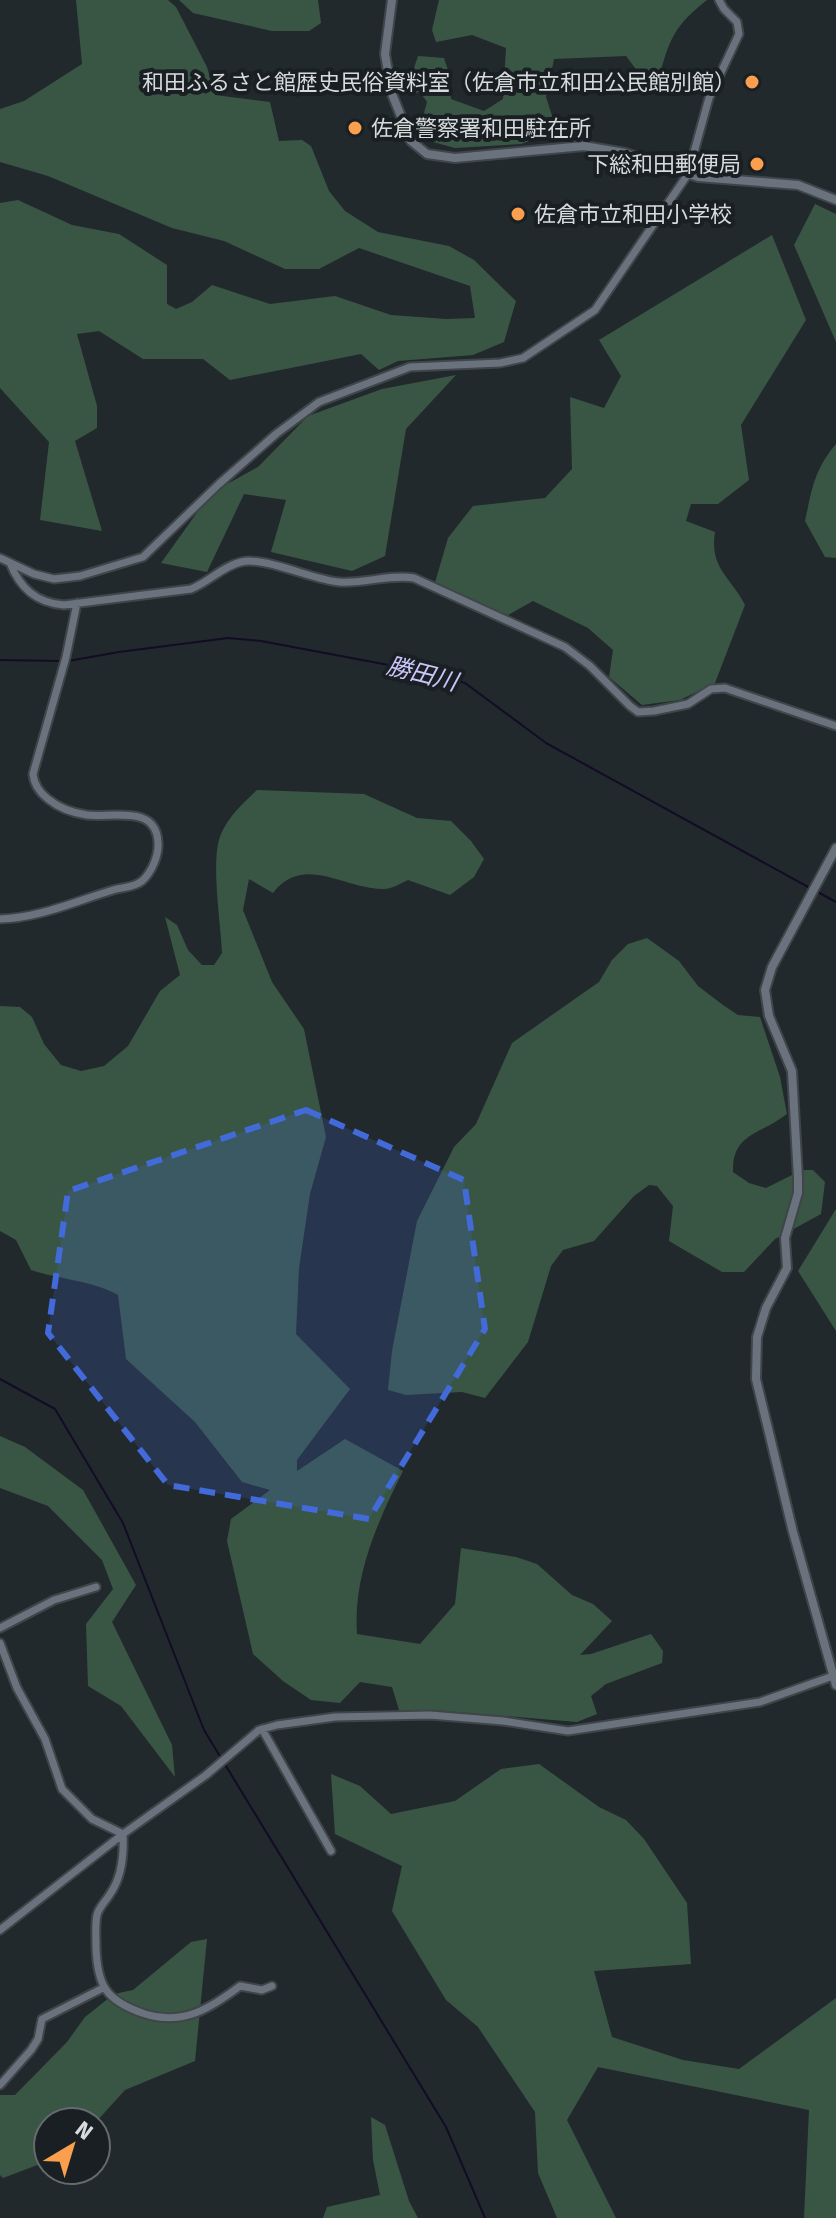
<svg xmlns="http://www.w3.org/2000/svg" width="836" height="2218" font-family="'Fira Sans','Noto Sans JP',sans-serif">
<rect width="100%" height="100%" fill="#22292c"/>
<!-- forest -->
<path fill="#395645" d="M76,0H168L176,7L207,67L215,95L270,102L279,141L302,140L311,146L329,191L345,211L378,232L449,246L474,260L516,301L504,342L473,355L398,361L379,370L361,354L230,380L203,359H143L99,331L77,334L97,406V428L75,441L102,531L40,520L49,442L0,388V203L18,200L72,225L119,234L167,265V304L176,309L192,302L212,285L270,304L335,296L391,315L446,319L475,318L470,286L359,248L319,269H285L224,241L172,228L48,176L0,162V109L24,101L82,64Z
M179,0H318L321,23L309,31H272L193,13Z
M439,0H707C675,25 669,39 659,78L641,76L626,56L554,59L546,97L556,128L538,138L521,144L455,148L433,142L420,127L427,102L420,92L402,95L397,74L413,71L418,56L444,58L449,73L451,99L484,111L503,99L506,48L472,35L436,42L432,30Z
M815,204L836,214V342L794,245Z
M772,235L806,320L741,425L749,480L718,504H691L686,521L715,532C709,568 731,577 745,605L715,683L680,700L642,705L609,677L613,650L588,628L533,601L508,615L434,586L448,538L473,506L545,498L572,469L570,397L604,408L621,376L599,340Z
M456,375L406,429L385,556L352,571L271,552L286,500L244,494L207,572L161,563L211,493L258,467L308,416L382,389Z
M836,444V558L825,557L805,521C812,489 814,470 836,444Z
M257,790L364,794L417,818L451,821L471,841L484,859L474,877L450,895L408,880C401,883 392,889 384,889C345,890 304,853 273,893L249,879L243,910L272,982L304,1029L326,1137L310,1194L299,1268L296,1334L350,1389L297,1460V1471L345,1439L403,1471C377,1523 353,1576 357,1634L420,1644L455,1604L461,1548L516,1557L537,1564L572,1595L593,1604L612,1621L580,1655L591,1654L651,1634L663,1651L662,1663L606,1684L591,1696L597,1714L577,1722L430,1710H399L392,1687L360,1682L340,1703L311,1700L283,1681L253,1654L227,1541L231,1519L270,1490L242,1482L195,1422L126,1359L118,1295C91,1280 61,1280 31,1270L16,1240L0,1231V1006L20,1007L32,1017L44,1044L61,1065L81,1071L104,1066L128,1046L160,991L180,975L165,917L177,925L188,950L202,965H214L222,953C221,923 210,859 221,834C228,817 244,802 257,790Z
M647,938L679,961L698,986L723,1005L738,1015L760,1017L780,1077L787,1114C760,1135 732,1133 733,1172L749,1183L766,1188L802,1170H813L825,1182L821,1214L775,1239L744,1272H722L669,1241L673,1206L657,1186L649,1185L634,1196L594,1241L563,1250L551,1266L528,1342L485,1398L462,1392L406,1395L388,1390L392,1351L417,1221L454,1147L476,1124L512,1043L599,982L612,960L628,944Z
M836,1209V1331L798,1271Z
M0,1436L25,1447L83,1490L136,1585L112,1622L172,1745L175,1777L121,1706L88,1686L86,1624L113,1589L102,1560L48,1506L0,1488Z
M539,1764L599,1807L626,1820L644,1839L687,1903L691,1964L594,1971L612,2037L683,2060L739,2069L836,1998V2218H804L809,2110L598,2067L567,2120L616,2218H557L538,2173L535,2112L478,2027L446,2000L392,1911L402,1866L335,1834L331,1774L360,1786L391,1814L455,1801L501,1769Z
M207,1939L195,2061L125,2090L96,2122H48V2161L3,2178L0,2175V2095H15L67,2042L85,2017L114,1994L133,1990L191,1942Z
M371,2117L385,2125L409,2201L418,2218H323L327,2207L380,2195L373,2160Z"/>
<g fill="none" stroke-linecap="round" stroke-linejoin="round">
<!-- stream -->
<path stroke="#120d24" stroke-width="2" d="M0,660L62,661
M68,661L119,652L228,638L261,641L426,672L465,683L546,743L810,888
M816,891L836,902
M0,1379L55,1409L123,1523L204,1730L446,2127L485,2218"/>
<!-- minor casing -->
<g stroke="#3f4548" stroke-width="11">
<path id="minor" d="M0,558L34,574L54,579L80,576L143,557L219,484L276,434L319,402L410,367L500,363L523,358L595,310L688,174L709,98L739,34L737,22L724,9L719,0
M10,563C20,588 36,603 64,605L191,589C209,582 223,566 241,562C264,556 313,580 339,582C364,584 389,574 414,578L565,647L590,666L630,706L638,712L654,711L688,704L711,689L725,688L836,726
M0,919C39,918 76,901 113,890C123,887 133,888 142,881C152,872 159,855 158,842C156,804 111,818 87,815C73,813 59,808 48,799C39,792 34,785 33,774L66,657L77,603
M0,1628L54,1600L96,1587
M0,1643L17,1688L45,1739L62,1789L92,1819L123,1834C124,1855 122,1877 110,1894C106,1901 99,1907 97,1915C95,1924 96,1936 96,1946C97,1986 106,2001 145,2014C183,2026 211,2008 240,1986L262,1990L272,1986
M262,1729L331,1851
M0,1930L123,1834L206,1775L259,1730L277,1725L335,1717L430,1715L503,1721L568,1731L760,1702L833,1676
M0,2085L31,2050L38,2039L42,2019L103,1988"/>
</g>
<!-- tertiary casing -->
<g stroke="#3f4548" stroke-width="12">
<path id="tertiary" d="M392,0L385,54L392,94L411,141L427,154L455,158L584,146L625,153L698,177L798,185L836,200
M836,848L772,967L765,990L769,1016L792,1071L798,1178V1193L785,1238L787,1268L766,1308L757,1337L756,1379L793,1532L836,1685"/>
</g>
<!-- minor -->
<use href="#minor" stroke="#6a727d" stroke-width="7"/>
<!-- tertiary -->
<use href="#tertiary" stroke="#6a727d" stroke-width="8"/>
</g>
<!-- marked area -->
<path fill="#426ad9" fill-opacity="0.2" stroke="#426ad9" stroke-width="6" stroke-dasharray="16 10" stroke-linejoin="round" d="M306,1110L464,1180L485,1329L369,1519L168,1485L48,1333L68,1191Z"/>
<!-- markers -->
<g fill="#fa9f4e" stroke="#191f22" stroke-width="3">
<circle cx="752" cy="82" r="8"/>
<circle cx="355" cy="128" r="8"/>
<circle cx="757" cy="164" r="8"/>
<circle cx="518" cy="214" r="8"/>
</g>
<g text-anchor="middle" stroke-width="8" stroke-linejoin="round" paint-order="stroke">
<!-- poi labels -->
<g font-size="22" fill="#d7dbdd" stroke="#191f22" text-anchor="end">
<text x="736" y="90">和田ふるさと館歴史民俗資料室（佐倉市立和田公民館別館）</text>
<text x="371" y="136" text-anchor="start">佐倉警察署和田駐在所</text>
<text x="741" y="172">下総和田郵便局</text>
<text x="534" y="222" text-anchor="start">佐倉市立和田小学校</text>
</g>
<!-- water labels -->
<g font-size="24" font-style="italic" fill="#ccc5fb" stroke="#191f22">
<text transform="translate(422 674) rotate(14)" y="8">勝田川</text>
</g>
</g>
<!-- north arrow -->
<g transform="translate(72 2146) rotate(38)"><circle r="38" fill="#191f22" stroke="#656a6d" stroke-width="2"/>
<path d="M0-6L14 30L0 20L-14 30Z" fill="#fa9f4e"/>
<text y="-12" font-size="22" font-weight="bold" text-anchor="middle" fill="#d7dbdd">N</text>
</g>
</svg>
